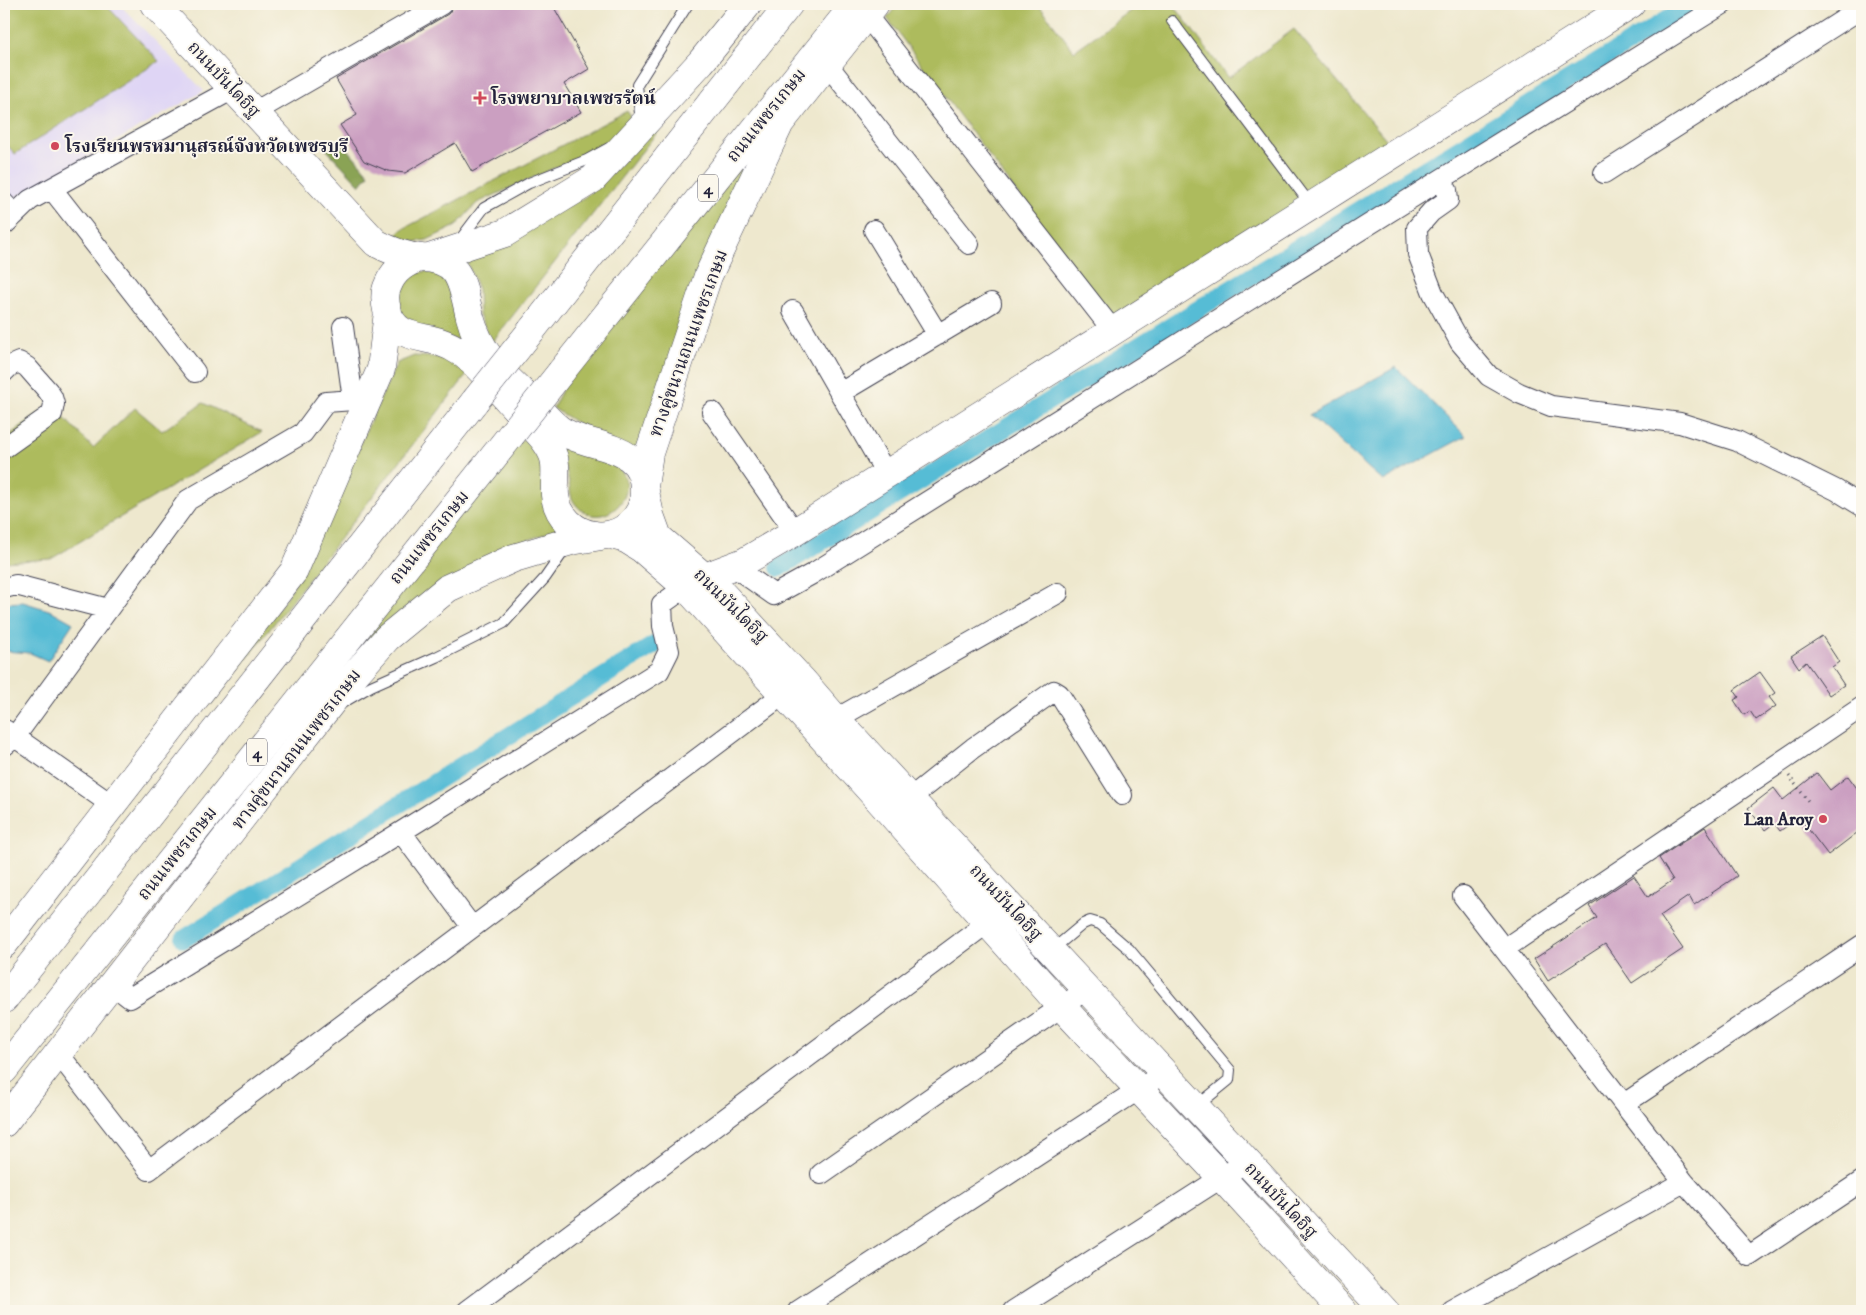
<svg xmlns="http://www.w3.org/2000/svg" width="1866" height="1315" font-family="'IM FELL DW Pica','Noto Serif Thai',serif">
<rect width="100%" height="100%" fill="#fbf7ec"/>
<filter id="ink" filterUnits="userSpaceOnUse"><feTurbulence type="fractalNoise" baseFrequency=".02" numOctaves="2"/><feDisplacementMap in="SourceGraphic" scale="10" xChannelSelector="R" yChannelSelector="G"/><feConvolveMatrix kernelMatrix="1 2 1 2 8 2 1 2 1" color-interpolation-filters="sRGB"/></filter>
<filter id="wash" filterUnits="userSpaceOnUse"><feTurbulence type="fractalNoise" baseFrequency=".0096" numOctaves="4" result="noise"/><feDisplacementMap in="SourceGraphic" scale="20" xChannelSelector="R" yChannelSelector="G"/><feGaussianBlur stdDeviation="1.12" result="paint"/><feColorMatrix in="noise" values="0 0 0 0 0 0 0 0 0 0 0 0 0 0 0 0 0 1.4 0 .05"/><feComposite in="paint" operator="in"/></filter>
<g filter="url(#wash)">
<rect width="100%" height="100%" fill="#eee8ce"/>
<!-- built -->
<path fill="#dfd5f5" d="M4,4H119L204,91L9,201L4,206Z"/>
<!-- green -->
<path fill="#adbb5d" stroke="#686e4c" d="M4,4H105L159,61L15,154L4,142Z
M898,4H1038L1074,51L1140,4H1173L1228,78L1294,29L1391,145L1111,320L887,18Z
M788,97L639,454L594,434L553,408L566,382Z
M627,111L632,118L625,133L603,146L477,203L456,226L427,240L413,242L395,238L401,230Z
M670,116L492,342L479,315L478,289L465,258L585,197Z
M427,271L442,276L450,282L470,344L415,327L399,310C399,305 398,298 399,293C402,280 415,273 427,271Z
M414,356L449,358L469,372L211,705L291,590L312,549L397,363Z
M203,403L262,432L51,559L4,562V439L51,404L93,448L135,408L162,431Z
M546,428C562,436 611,457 620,469C643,496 601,533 577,506C568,497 571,485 567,474C562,458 553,443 546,428Z
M529,437L544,458L557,529L492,554L319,706L436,541L514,445Z"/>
<!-- forest -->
<path fill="#8aa354" stroke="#566248" d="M341,141L369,174L360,185L325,148Z"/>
<!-- water -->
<path fill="#57bcd5" stroke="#3c6f88" d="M1396,367L1466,436L1383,481L1309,415Z
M23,602L52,611L73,623L48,661L30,653L4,651V603Z"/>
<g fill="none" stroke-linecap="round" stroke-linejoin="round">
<!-- canal -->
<path stroke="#57bcd5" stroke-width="18" d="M779,568L1692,4
M184,939L654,645"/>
</g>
<g id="blocks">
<!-- building -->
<path fill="#cb9fc1" d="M459,4H552L589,69L564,84L581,112L472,172L455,143L405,173L388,171L364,161L340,125L357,115L336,79L448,14L453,7Z
M1822,636L1839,662L1832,667L1844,685L1829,695L1806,662L1799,668L1791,656Z
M1760,672L1775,693L1769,697L1776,706L1756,720L1750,711L1744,715L1734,700L1739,697L1734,690Z
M1817,773L1830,790L1848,776L1862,795V829L1828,855L1799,817L1780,831L1774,823L1765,830L1748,808L1774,788L1783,800Z
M1705,827L1737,876L1694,905L1689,896L1660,916L1683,949L1632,983L1605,944L1548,981L1534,959L1597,918L1589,906L1634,876L1648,897L1673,880L1659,858Z"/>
</g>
</g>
<g filter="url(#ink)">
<use href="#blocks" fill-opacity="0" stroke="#414051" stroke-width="1"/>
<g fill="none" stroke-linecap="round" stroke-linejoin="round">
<!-- lane casing -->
<g stroke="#414051" stroke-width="12">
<path id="lane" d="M1172,21L1311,205
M641,123L637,85L688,4
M4,196L18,211
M459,241L484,208L529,183L587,160L609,148
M342,703L371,686L436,657L504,623L545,578L566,548
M1052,950L1083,924L1090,921L1100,924L1129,949L1230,1070L1229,1080L1197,1106"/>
</g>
<!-- street casing -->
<g stroke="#414051" stroke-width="22">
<path id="street" d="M866,15L1114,332
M827,64L969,244
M252,109L265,106L442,4
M1604,173L1862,8
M1440,180L1447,190L1448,200L1431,212L1417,228L1418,254L1433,293L1460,342L1489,376L1519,393L1551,406L1680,423L1737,441L1836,490L1862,506
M52,189L195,372
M4,225L30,200L233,89
M874,230L938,335
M793,311L887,475
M343,327L353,400
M4,372L10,366L19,362L27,367L48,391L52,397L54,404L52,414L4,448
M840,393L991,303
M712,412L795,532
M733,566L774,595L812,574L1440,180L1723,4
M4,588L16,585L108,609
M836,719L1058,593
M5,730L112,805
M4,746L14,738L188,500L303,433L326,402L368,399
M909,799L973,748L1054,691L1059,694L1122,795
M401,832L472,927
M1463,896L1684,1182L1749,1256L1862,1181
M1504,949L1862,707
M112,984L130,998L401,832L659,671L669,651L663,626L662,604L686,587
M58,1053L149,1170L793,687
M1624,1104L1862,945
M821,1174L1087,989
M467,1311L998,915
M798,1311L1164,1073
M1013,1311L1246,1162
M1452,1311L1684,1182"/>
</g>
<!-- secondary casing -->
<g stroke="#414051" stroke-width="29">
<path id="secondary" d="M154,4L376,243C391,251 404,256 421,258
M875,4L780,123L708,276L649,453L644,487L650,515L658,537L716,587L802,680L836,719L1385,1311
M421,258C462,258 462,286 470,317C474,333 483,349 492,361C502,375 517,387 530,400C539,409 548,421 559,429C588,450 646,441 644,492C644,504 639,516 630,524C620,533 608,537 595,535C575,533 557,516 555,495C554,483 557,470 554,458C548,439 529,424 516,409C499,391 482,368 462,353C456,349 446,344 440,342C418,335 394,338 387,310C385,302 384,293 388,285C394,270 405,262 421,258Z
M429,258L505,233L593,179L701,62L748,4
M611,535L626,539L642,549L686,587L879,800L1062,1007L1222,1178L1343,1311
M686,587L715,573L744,562L795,532L1631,4
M4,944L294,571L381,369L388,312
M4,1123L342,689L387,638L448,588L514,558L571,541L601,536"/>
</g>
<!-- highway casing -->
<g stroke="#414051" stroke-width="29">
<path id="highway" d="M531,331L789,4
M561,372L855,4
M4,999L475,401
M4,1070L511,435"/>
</g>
<!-- path -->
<path stroke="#414051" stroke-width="3" stroke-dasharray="1 4" stroke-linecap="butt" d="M1789,776L1808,801"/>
<!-- lane -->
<use href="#lane" stroke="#fff" stroke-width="10"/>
<!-- street -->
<use href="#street" stroke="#fff" stroke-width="20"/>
<!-- secondary -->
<use href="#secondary" stroke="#fff" stroke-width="28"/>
<!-- highway -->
<use href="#highway" stroke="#fff" stroke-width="28"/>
<!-- highway-bridge casing -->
<g stroke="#414051" stroke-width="29" stroke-linecap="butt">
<path id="highway-bridge" d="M475,401L531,331
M511,435L561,372"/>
</g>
<!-- highway-bridge -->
<use href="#highway-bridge" stroke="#fff" stroke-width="28"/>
</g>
</g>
<!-- markers -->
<g fill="#d1495b" stroke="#fbf7ec" stroke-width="2">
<path d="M477.5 90.5h5v5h5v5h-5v5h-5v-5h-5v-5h5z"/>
<circle cx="55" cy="146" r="5"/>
<circle cx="1823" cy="819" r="5"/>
</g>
<g text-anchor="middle" stroke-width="4" stroke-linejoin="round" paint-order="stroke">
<!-- shield labels -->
<g fill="#fbf7ec" stroke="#636270" stroke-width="1">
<rect x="698" y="174.5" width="20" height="27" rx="4"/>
<rect x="247" y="738.5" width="20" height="27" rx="4"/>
</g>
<g font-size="16" font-weight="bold" fill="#22223b">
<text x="708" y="194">4</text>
<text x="257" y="758">4</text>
</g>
<!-- street labels -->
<g font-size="18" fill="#22223b" stroke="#fbf7ec">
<text transform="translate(224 79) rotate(47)" y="6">ถนนบันไดอิฐ</text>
<text transform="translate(766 115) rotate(-51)" y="6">ถนนเพชรเกษม</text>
<text transform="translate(688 343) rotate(-70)" y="6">ทางคู่ขนานถนนเพชรเกษม</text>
<text transform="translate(429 537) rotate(-51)" y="6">ถนนเพชรเกษม</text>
<text transform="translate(731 605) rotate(45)" y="6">ถนนบันไดอิฐ</text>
<text transform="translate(296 749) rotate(-52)" y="6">ทางคู่ขนานถนนเพชรเกษม</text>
<text transform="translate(177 853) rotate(-51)" y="6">ถนนเพชรเกษม</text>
<text transform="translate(1006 902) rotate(47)" y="6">ถนนบันไดอิฐ</text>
<text transform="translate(1281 1200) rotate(47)" y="6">ถนนบันไดอิฐ</text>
</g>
<!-- poi labels -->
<g font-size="18" font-weight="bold" fill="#22223b" stroke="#fbf7ec" text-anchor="start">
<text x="491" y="104">โรงพยาบาลเพชรรัตน์</text>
<text x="65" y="152">โรงเรียนพรหมานุสรณ์จังหวัดเพชรบุรี</text>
<text x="1813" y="825" text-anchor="end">Lan Aroy</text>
</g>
</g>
<!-- margin -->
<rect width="1866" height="1315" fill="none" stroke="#fbf7ec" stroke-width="20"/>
</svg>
